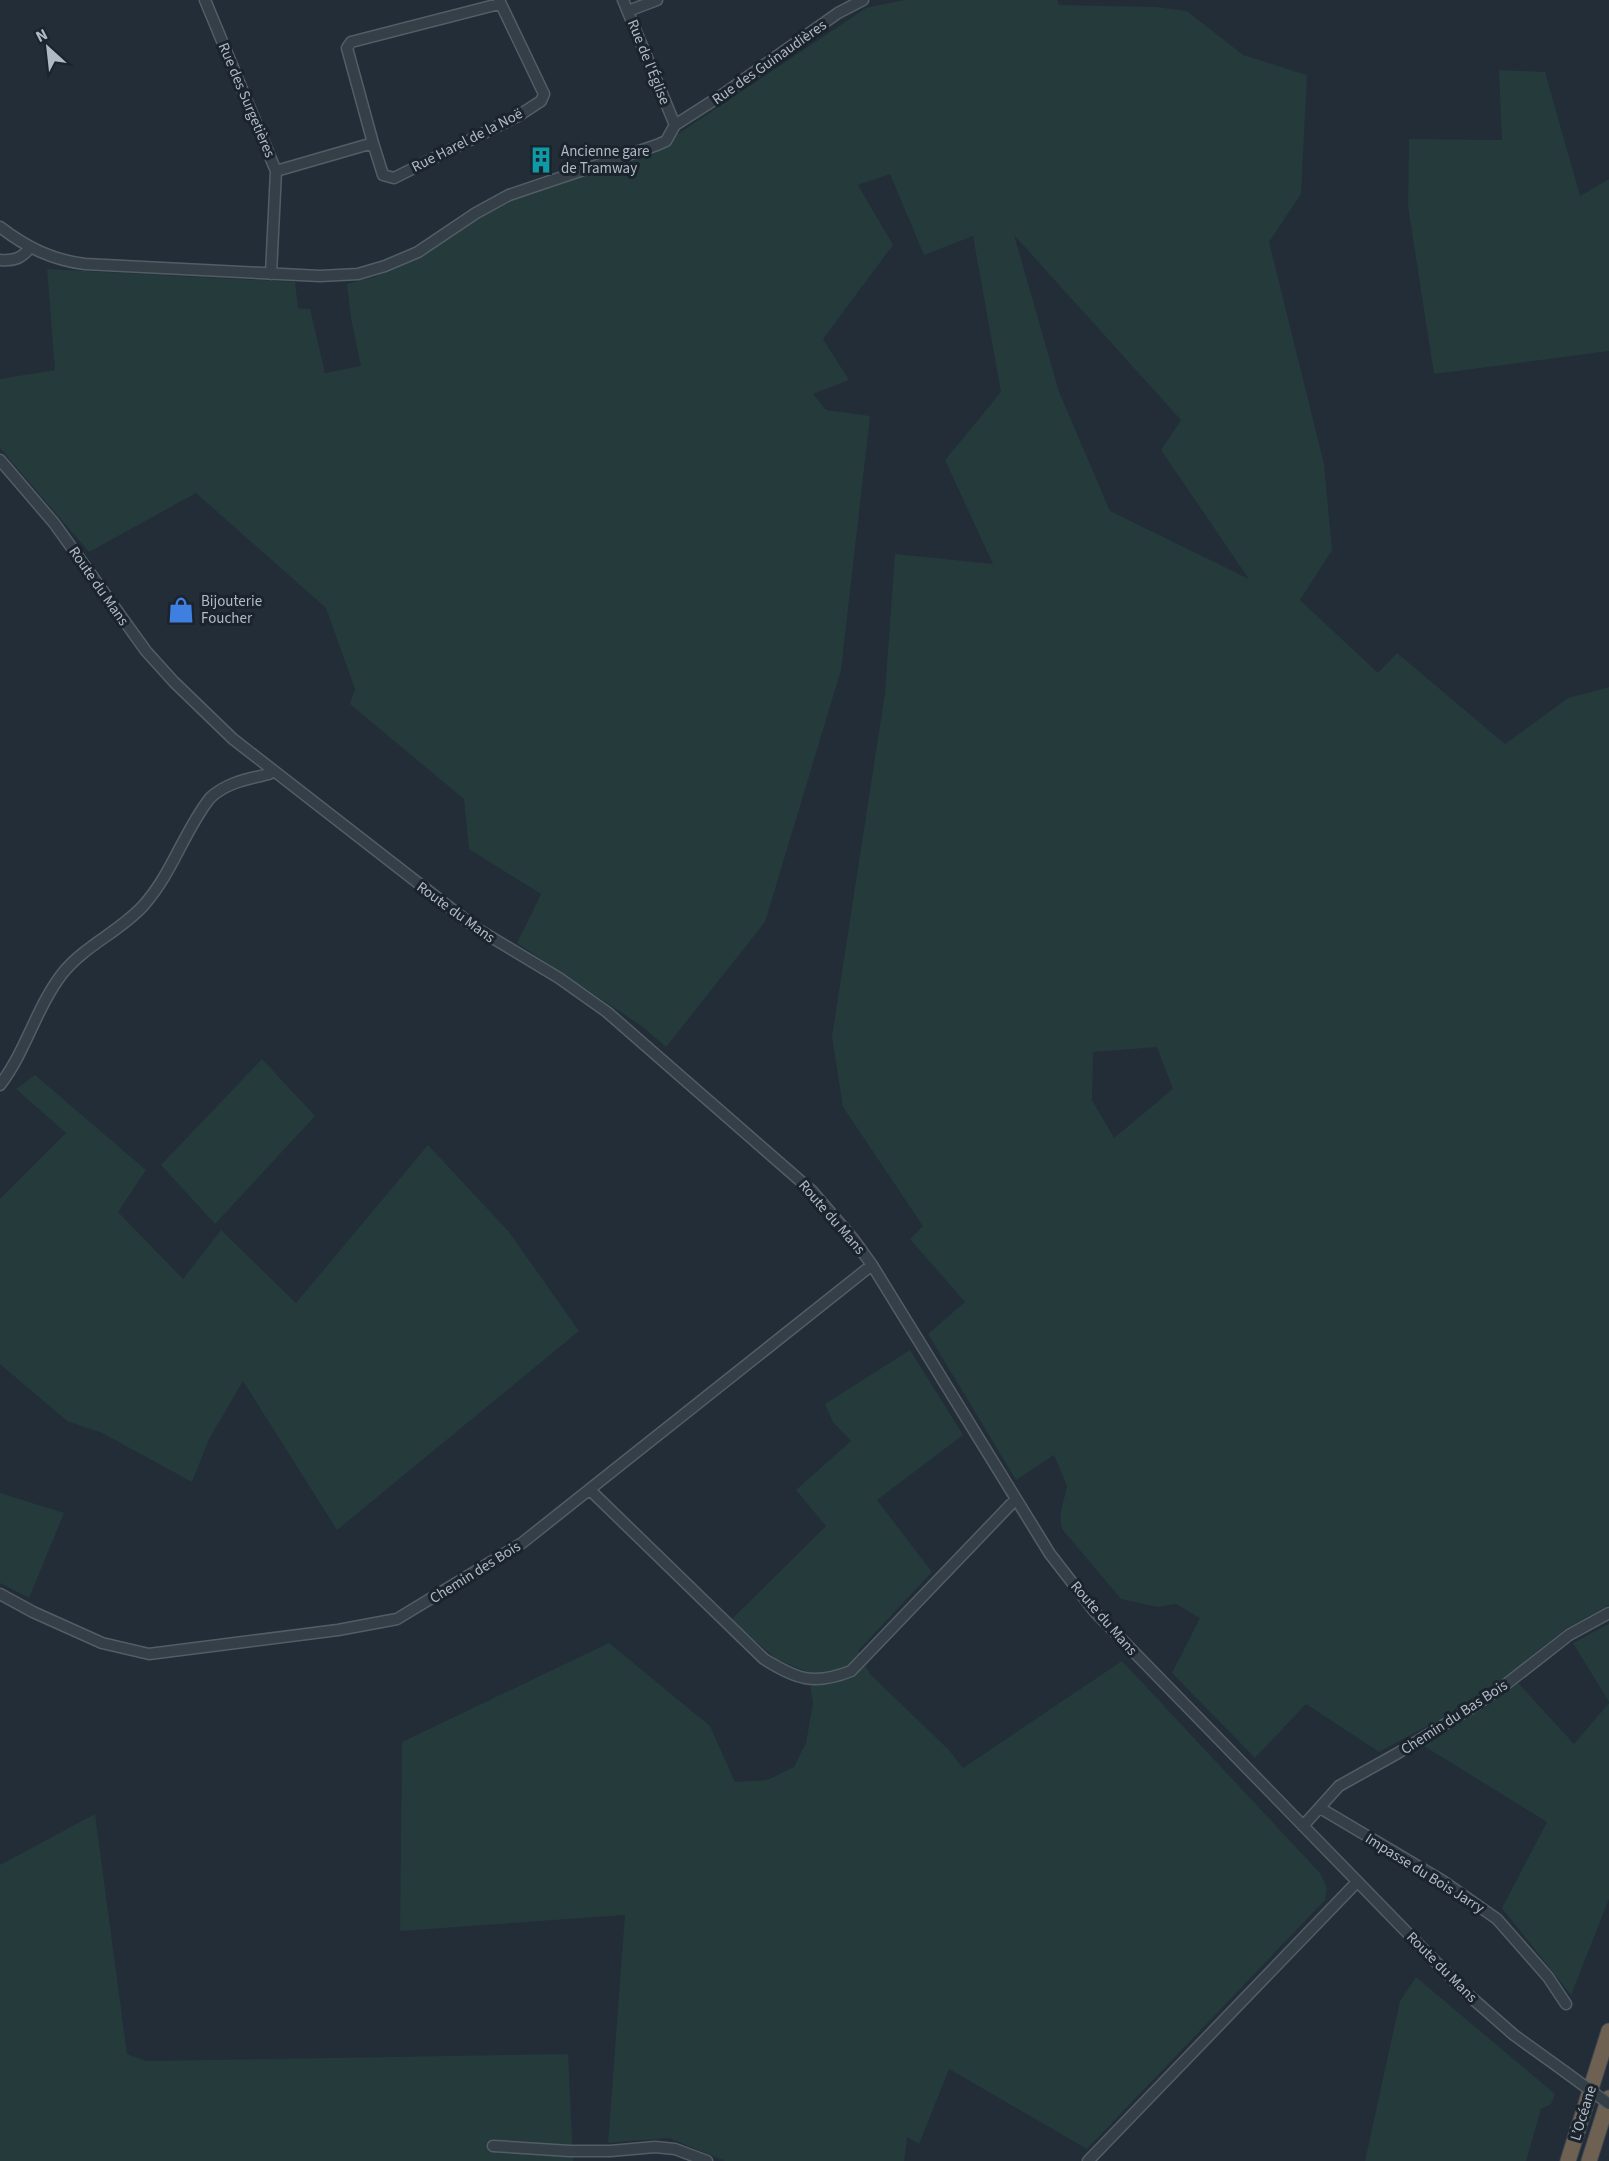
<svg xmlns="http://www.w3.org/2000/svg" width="1609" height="2161" font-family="'Source Sans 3',sans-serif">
<rect width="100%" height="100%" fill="#222d38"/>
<!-- green -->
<path fill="#253a3a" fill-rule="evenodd" d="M904,0H1057L1059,5L1156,7L1187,11L1243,55L1307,75L1301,194L1269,242L1324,464L1332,550L1300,600L1378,673L1397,653L1505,744L1568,698L1609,687V1605L1565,1629L1507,1676L1437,1721L1379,1752L1306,1704L1255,1758L1172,1673L1200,1618L1176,1604L1158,1607L1121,1599L1062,1529L1060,1516L1067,1486L1054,1455L1016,1480L928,1334L965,1302L910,1239L923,1226L843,1107L832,1037L885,693L895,554L993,564L945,460L1001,392L973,236L924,255L890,174L858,185L893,245L823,339L849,380L813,394L826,410L870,416L841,670L765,922L666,1047L643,1027L517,943L541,894L469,849L464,799L350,704L355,689L326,608L196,493L89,552L0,448V379L55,370L47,269L295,282L298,308L310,309L325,373L361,366L351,318L347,284L374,277L402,266L511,199L651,152L866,8ZM1014,235L1181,420L1161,450L1249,579L1110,511L1059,392ZM1157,1047L1173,1089L1114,1138L1092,1100L1093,1052Z
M1499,70L1545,72L1580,196L1609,179V351L1434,374L1408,206L1409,139L1502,140Z
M262,1059L315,1116L215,1224L161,1165Z
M35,1075L146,1170L118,1212L183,1279L221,1230L296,1303L428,1145L509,1232L579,1331L337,1530L243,1381L209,1439L192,1482L102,1433L67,1421L0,1364V1199L66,1133L16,1089Z
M910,1350L963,1435L877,1500L932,1572L858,1651L870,1674L949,1750L963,1768L1122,1661L1320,1873L1327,1888L1325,1900L1087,2149L949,2069L919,2144L907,2137L904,2161H725L669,2138L608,2143L625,1915L400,1931L402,1742L609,1643L710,1726L735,1782L767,1780L794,1767L806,1743L813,1703L808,1672L776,1659L731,1620L826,1526L796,1490L851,1441L833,1422L825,1404Z
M0,1493L64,1513L29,1598L0,1583Z
M1609,1624V1702L1573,1643Z
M1518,1683L1574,1744L1609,1703V1899L1571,1995L1502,1908L1547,1822L1424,1746L1487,1706Z
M95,1814L127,2054L146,2061L568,2054L573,2161H0V1865Z
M1416,1977L1555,2094L1551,2104L1541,2109L1526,2161H1365L1400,2001Z"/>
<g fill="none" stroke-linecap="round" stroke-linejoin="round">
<!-- minor casing -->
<g stroke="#535d66" stroke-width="13">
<path id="minor" d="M205,0L276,171L271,274
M499,0L544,94L541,101L518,116L394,178L383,175L373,143L347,48L351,42L499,4
M623,0L675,125
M628,11L657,0
M675,125L722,95L838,13L863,0
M276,171L373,143
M0,227C26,247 52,260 85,264L320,276L358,274L385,266L418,252L476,213L509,195L657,145L666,141L675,125
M0,260C13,261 22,259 30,247
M0,460L54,523L146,651L174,682L233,739L476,928L559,978L607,1012L812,1191L854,1240L872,1265L1050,1554L1095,1612L1465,1992L1514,2035L1564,2071
M0,1085C26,1051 36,1008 62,974C84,946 119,932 143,906C172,874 184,831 210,798C227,782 248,779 269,774L272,770
M590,1490L764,1659C797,1679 813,1686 851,1671L1015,1500
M0,1594L33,1612L102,1643L149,1654L338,1630L397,1619L522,1543L872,1265
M1320,1808L1443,1881L1497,1919L1548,1977L1566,2004
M1303,1826L1339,1786L1398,1753L1473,1707L1505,1685L1569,1635L1609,1613
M493,2146L570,2151H610L655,2147L675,2149L707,2161
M1088,2161L1357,1882"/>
</g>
<!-- highway casing -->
<g stroke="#404a53" stroke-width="17">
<path id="highway" d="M1568,2161L1609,2031
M1589,2161L1609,2098"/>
</g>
<!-- minor -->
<use href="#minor" stroke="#353f48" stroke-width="10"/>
<!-- highway -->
<use href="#highway" stroke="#6e6152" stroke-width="15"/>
<!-- minor-bridge casing -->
<g stroke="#535d66" stroke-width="13" stroke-linecap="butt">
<path id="minor-bridge" d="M1564,2071L1609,2104"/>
</g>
<!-- minor-bridge -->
<use href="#minor-bridge" stroke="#353f48" stroke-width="10"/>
</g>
<!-- icons -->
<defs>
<g id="building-bare" transform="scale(2.07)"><path d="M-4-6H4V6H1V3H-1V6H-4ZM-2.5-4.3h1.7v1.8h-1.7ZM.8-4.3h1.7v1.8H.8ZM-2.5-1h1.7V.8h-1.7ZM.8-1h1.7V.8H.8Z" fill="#0f9aa8" stroke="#1b242d" stroke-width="2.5" paint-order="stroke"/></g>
<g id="shop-bare" transform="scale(2.07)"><path d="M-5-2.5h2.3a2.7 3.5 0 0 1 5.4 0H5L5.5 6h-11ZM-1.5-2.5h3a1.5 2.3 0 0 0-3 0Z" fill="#3f7fe0" stroke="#1b242d" stroke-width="2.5" paint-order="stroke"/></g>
</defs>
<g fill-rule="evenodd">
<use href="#building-bare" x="541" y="160"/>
<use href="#shop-bare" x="181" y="610"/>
</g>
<g text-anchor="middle" stroke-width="6" stroke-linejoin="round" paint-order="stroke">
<!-- street labels -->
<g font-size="15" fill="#b0bac5" stroke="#1b242d">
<text transform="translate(649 62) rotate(68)" y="5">Rue de l'Église</text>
<text transform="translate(769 62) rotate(-35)" y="5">Rue des Guinaudières</text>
<text transform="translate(247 100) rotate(67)" y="5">Rue des Surgetières</text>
<text transform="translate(467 140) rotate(-27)" y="5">Rue Harel de la Noë</text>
<text transform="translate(99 586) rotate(55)" y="5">Route du Mans</text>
<text transform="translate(456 912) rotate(36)" y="5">Route du Mans</text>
<text transform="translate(832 1217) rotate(49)" y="5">Route du Mans</text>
<text transform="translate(475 1572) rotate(-32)" y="5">Chemin des Bois</text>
<text transform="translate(1104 1618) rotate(49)" y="5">Route du Mans</text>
<text transform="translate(1454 1717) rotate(-33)" y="5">Chemin du Bas Bois</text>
<text transform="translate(1425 1873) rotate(32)" y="5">Impasse du Bois Jarry</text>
<text transform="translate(1442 1967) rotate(45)" y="5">Route du Mans</text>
<text transform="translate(1583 2113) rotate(-73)" y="5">L’Océane</text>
</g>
<!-- poi labels -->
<g font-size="15" fill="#b0bac5" stroke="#1b242d" text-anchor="start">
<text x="561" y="156">Ancienne gare<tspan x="561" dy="17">de Tramway</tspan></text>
<text x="201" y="606">Bijouterie<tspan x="201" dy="17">Foucher</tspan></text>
</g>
</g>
<!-- north arrow -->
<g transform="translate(48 48) rotate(333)" stroke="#1b242d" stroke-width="4.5" paint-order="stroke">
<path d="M0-4.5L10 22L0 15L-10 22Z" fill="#b0bac5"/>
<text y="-9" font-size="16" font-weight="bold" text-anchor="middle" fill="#b0bac5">N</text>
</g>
</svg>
